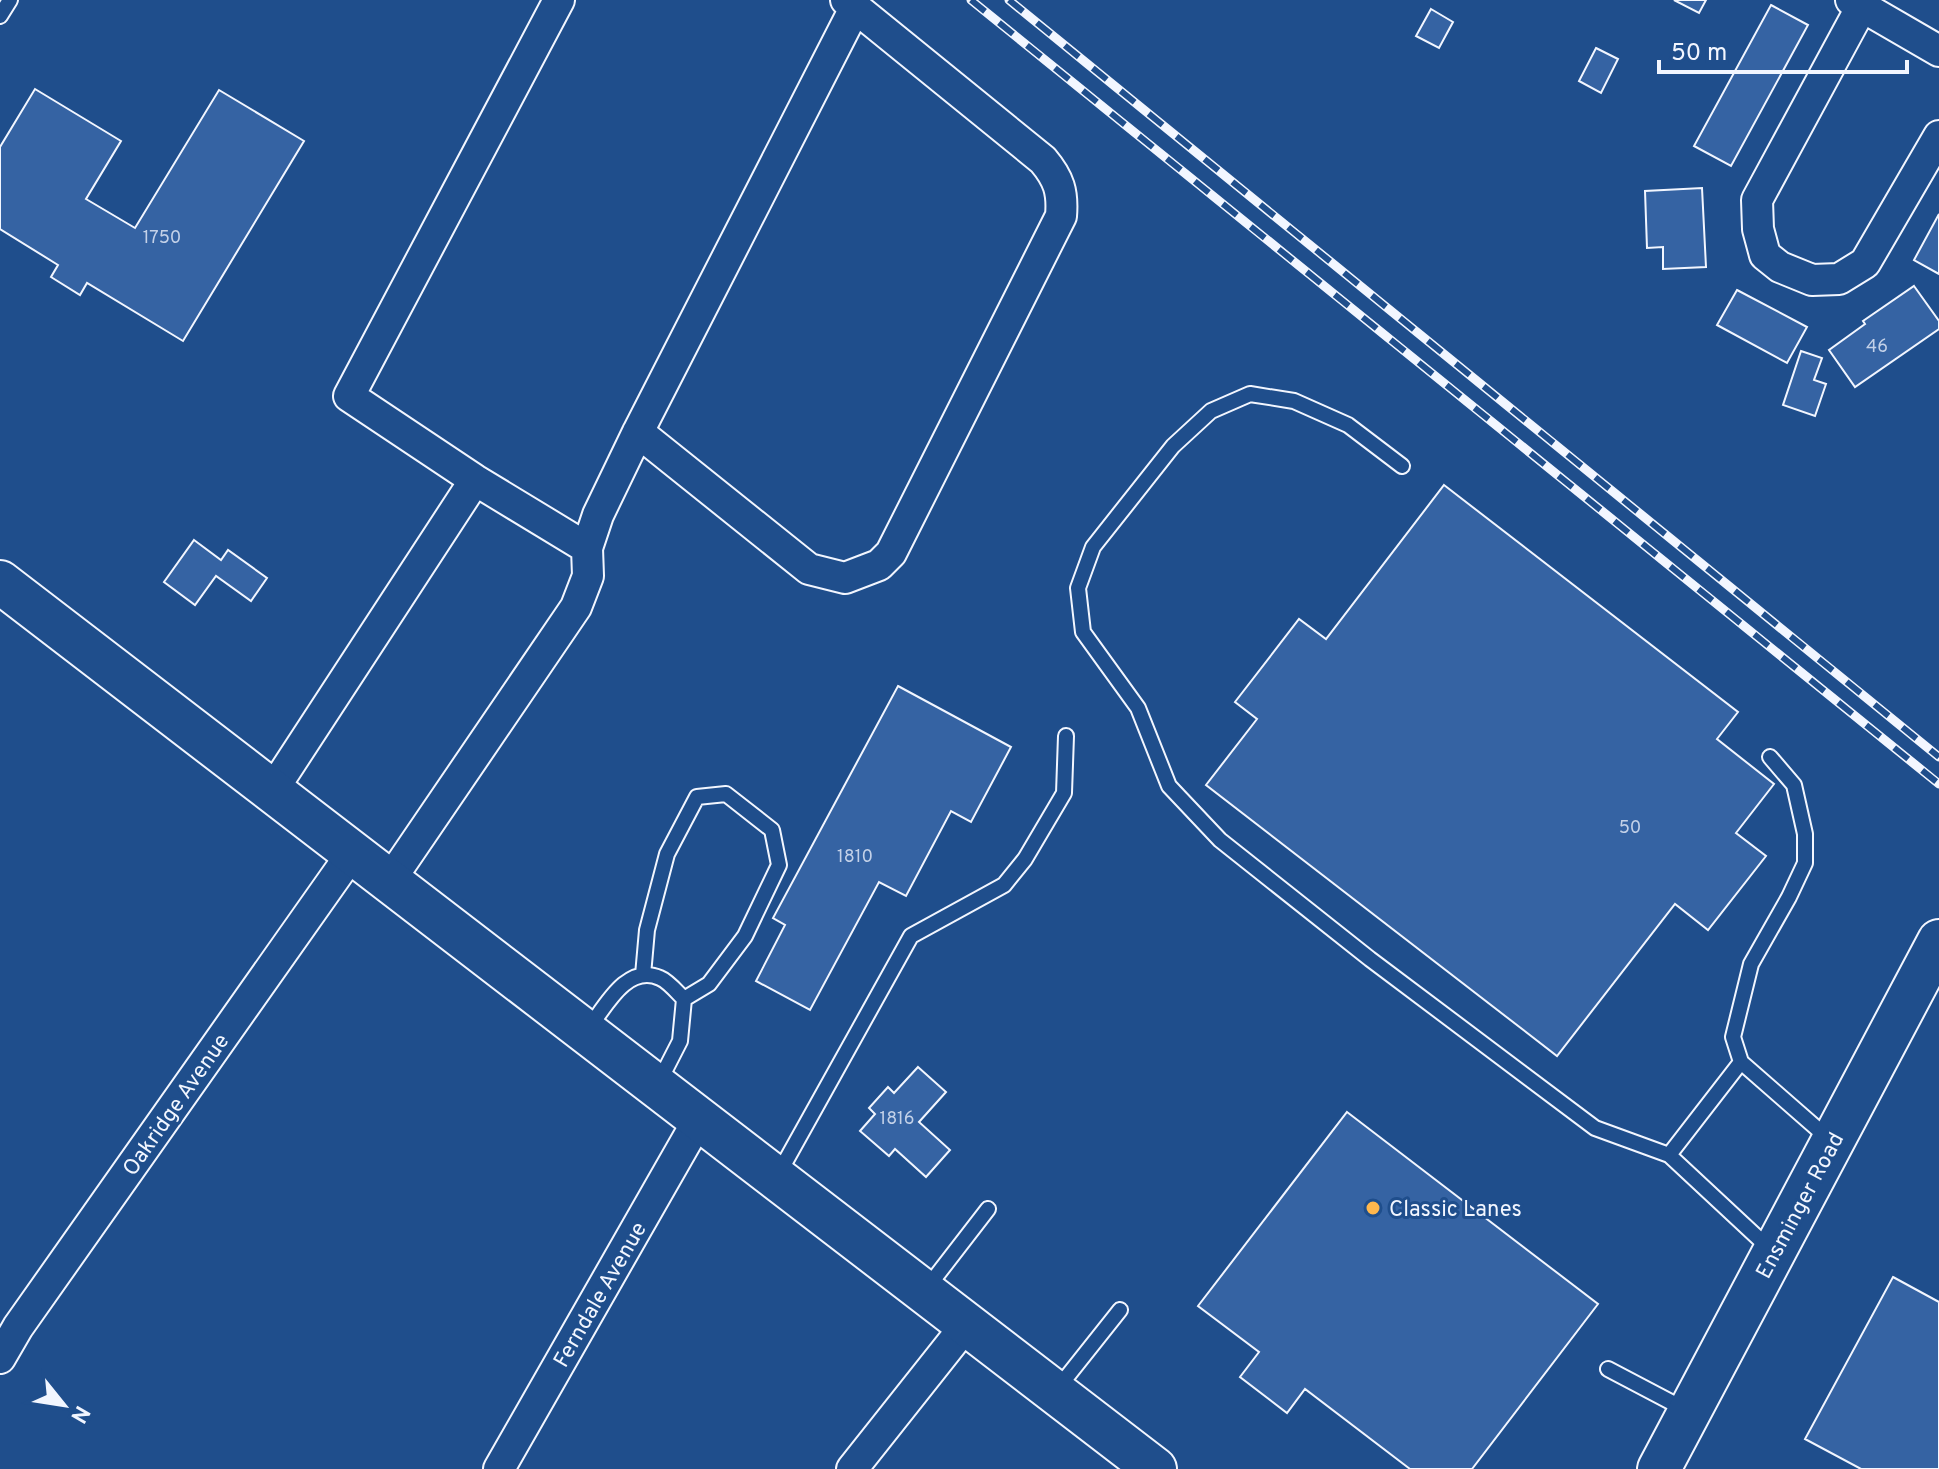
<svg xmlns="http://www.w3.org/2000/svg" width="1939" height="1469" font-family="Overpass,sans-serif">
<rect width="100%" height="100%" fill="#1f4e8c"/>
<!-- building -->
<path fill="#3563a3" stroke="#f2f6ff" stroke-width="2" d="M1674,0H1706L1699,13Z
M1771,5L1808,25L1731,166L1694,146Z
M1431,9L1453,22L1439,48L1416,36Z
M1596,48L1618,59L1601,93L1579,81Z
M35,89L121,141L86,199L135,228L219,90L304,141L183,341L87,283L80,295L51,277L58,265L0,229V147Z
M1702,188L1706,267L1663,269V247L1647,248L1645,191Z
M1939,214V274L1914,260Z
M1914,286L1939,321V329L1855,387L1829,350L1865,324L1863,321Z
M1737,290L1807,327L1787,363L1717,325Z
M1801,351L1822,358L1814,380L1826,384L1815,416L1783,405Z
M1444,485L1738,712L1717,739L1774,784L1736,833L1766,856L1708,930L1675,904L1557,1056L1206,785L1257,719L1235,702L1299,619L1326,639Z
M194,540L221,560L228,550L267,578L251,601L216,576L195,605L164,582Z
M898,686L1011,747L971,822L951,811L906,896L879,882L810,1010L756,981L785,925L773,918Z
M918,1067L946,1092L919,1122L950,1150L926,1177L895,1149L889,1156L860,1131L875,1114L869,1108L888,1087L894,1093Z
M1347,1112L1598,1304L1472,1469H1410L1305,1389L1287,1413L1240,1377L1259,1352L1198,1306Z
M1893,1277L1939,1302V1469H1861L1805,1439Z"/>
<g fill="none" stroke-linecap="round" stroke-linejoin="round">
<!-- lane casing -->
<g stroke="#f2f6ff" stroke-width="18">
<path id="lane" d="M0,16L10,0
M1402,466L1348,425L1294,401L1250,394L1211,411L1173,446L1093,547L1078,588L1083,632L1138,708L1169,786L1220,840L1370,959L1595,1128L1669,1155L1771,1250
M1770,757L1794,785L1805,834V863L1789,897L1751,964L1733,1037L1741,1062L1829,1139
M643,975L647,930L667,854L697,797L726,794L772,830L779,865L745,936L709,984L684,999
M589,1028C605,1007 627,963 660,978C668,981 677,992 684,999L680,1041L659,1082
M1669,1155L1741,1062
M779,1173L911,936L1004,885L1025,859L1064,793L1066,736
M927,1288L988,1209
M1608,1369L1686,1410
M1058,1388L1120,1310"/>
</g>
<!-- street casing -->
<g stroke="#f2f6ff" stroke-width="34">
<path id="street" d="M559,0L349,396L475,480L587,548
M1851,0L1939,51
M1862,6L1757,200L1758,229L1765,255L1780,267L1812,280L1839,279L1865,263L1939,136
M638,432L809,569L845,578L879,565L891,553L1061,216C1063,192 1059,179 1043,160L846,0
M272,791L475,480
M390,880L576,607L588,576L587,548L598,515L638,432L855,8
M0,1358L18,1327L353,852
M499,1469L699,1119
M852,1469L967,1324"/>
</g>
<!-- secondary casing -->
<g stroke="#f2f6ff" stroke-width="46">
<path id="secondary" d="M0,582L1155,1469
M1659,1469L1939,941"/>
</g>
<!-- lane -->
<use href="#lane" stroke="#1f4e8c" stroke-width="14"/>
<!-- street -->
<use href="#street" stroke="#1f4e8c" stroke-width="30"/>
<!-- secondary -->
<use href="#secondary" stroke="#1f4e8c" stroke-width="42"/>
<!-- rail casing -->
<g stroke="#f2f6ff" stroke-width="9">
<path id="rail" d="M971,0L1939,784
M1009,0L1939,757"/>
</g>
<!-- rail -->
<use href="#rail" stroke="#1f4e8c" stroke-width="6" stroke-dasharray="18" stroke-linecap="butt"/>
</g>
<!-- markers -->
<circle fill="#ffb74d" stroke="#1f4e8c" stroke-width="3" cx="1373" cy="1208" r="8"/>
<g text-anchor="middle" stroke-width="6" stroke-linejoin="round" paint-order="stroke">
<!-- number labels -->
<g font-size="18" fill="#c3d1e8">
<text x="162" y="243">1750</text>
<text x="1877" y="352">46</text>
<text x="1630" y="833">50</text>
<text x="855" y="862">1810</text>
<text x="897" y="1124">1816</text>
</g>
<!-- street labels -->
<g font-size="22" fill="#f2f6ff" stroke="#1f4e8c">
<text transform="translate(175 1104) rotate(-55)" y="8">Oakridge Avenue</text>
<text transform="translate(1799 1205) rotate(-62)" y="8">Ensminger Road</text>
<text transform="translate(599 1294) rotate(-60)" y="8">Ferndale Avenue</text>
</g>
<!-- poi labels -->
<g font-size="22" fill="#f2f6ff" stroke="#1f4e8c" text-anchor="start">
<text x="1389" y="1216">Classic Lanes</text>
</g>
</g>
<!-- north arrow -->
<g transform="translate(64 1405) rotate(120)" stroke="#1f4e8c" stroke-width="6" paint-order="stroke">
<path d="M0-6L14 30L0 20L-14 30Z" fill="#f2f6ff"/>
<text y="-12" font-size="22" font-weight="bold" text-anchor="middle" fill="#f2f6ff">N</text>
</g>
<!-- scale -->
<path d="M1659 60v12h248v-12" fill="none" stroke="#f2f6ff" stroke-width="4"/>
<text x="1671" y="60" font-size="24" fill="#f2f6ff" stroke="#1f4e8c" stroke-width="6" paint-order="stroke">50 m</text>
</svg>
